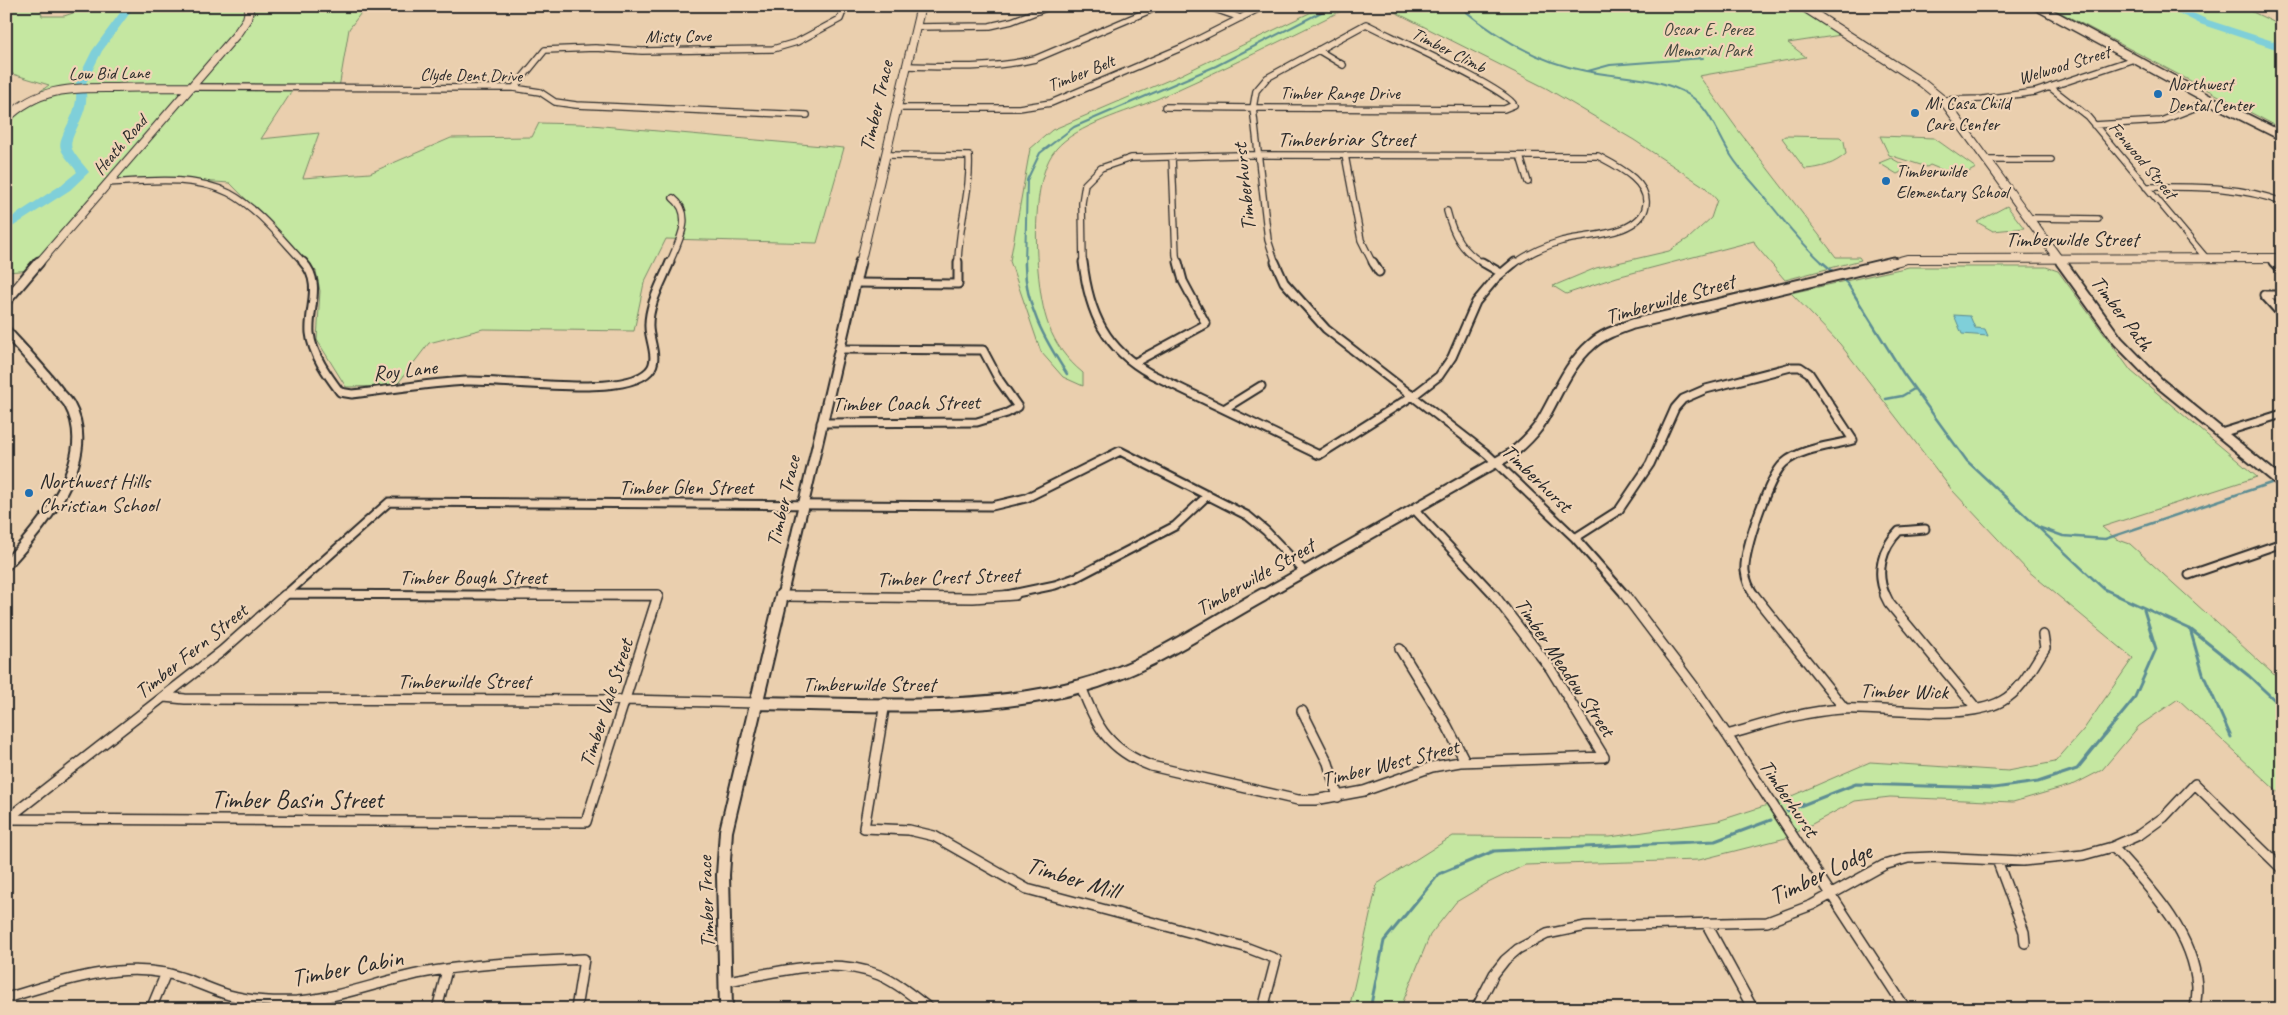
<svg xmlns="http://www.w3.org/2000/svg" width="2288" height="1015" font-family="Caveat,sans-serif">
<rect width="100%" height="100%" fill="#eacfae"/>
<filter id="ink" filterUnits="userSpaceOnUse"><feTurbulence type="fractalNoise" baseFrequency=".02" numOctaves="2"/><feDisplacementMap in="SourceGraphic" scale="10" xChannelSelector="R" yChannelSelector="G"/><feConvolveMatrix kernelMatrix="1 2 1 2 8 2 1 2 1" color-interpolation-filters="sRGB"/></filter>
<g filter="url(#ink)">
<!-- green -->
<path fill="#c5e7a1" stroke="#788966" d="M6,6H40L42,16H64L94,6H366L349,29L339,88H294L261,139L319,133L303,178L370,173L451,138L532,137L539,123L581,124L844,148L817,243L666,239L644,283L634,331L483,329L429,343L396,386L346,387L317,340L320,291L316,271L230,183L199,181L108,183L33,270L6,272V119L19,107L49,85L6,72Z
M1324,6H1351C1287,38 1222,70 1157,99C1128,112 1076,125 1056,149C1034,174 1035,238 1038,270C1042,312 1048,344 1083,373V386L1063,377L1041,352L1010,261L1030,149L1052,130L1176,77Z
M1383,6H1794L1841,35L1788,43L1806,57L1699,76L1738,130L1836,257H1859L1861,260L1785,280L1756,246L1754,241L1617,277L1566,294L1553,286L1596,268L1669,251L1689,238L1711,218L1717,200L1705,187L1634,140L1546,88Z
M2048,6H2240L2282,26V129Z
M1785,136L1840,137L1844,141L1846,154C1834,164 1822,168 1805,169L1782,138Z
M1880,136L1934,138L1976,168L1959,177L1930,165L1927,167L1889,155Z
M1891,158L1909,168L1897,174L1879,163Z
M2007,206L2024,228L1993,231L1977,222Z
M1909,267H2046L2058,271L2131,371L2257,477L2102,527L2116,539L2130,544L2282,682V796L2178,699L2139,726L2102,770L2075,784L2013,802L1890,797L1855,801L1786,838L1699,860L1525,865L1488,883L1456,902L1430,935L1400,1009H1349L1377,884L1453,836L1610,837L1718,821L1780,801L1870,762L2008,771L2055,762L2084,729L2133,658L2027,570L1952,490L1840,344L1791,293Z"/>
<!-- water -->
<path fill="#7fcfd9" stroke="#5d8d93" d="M1954,315L1970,316L1975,328L1985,329L1988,336L1962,334Z"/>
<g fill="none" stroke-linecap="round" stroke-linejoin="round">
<!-- stream-far2 -->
<path stroke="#5d8d93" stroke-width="2" d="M1459,6C1497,38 1538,62 1586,71C1620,78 1659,76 1689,95C1711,109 1718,136 1732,157C1741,171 1753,182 1763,195C1782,219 1801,243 1824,264
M1588,71L1610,65L1703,58
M1025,264L1027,180L1040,153L1074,127L1216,66L1333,6"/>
<!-- stream-far1 -->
<path stroke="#5d8d93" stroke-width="2.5" d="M1025,262C1024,304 1045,340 1067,374
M1822,262L1835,273
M1841,278L1847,283L1903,373L1967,461L2104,589L2119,596
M1886,399L1902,396L1914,389
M2038,527L2063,536L2105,539L2271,483"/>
<!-- stream -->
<path stroke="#5d8d93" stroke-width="3" d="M2116,595L2190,629L2249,676L2282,707
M2190,629L2203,674L2231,737
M1787,811L1856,784L1994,788L2038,782L2077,769L2134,699L2156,649L2144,610
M1370,1009L1384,941L1439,874L1494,851L1715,841L1771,820"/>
<!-- river -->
<path fill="#7fcfd9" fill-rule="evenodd" d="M125,6H135L102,51L85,85H77L76,83L92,51Z
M2164,6H2178L2208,20L2282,44V51L2200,24Z
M81,90L86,93C89,116 67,137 72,149C76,157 84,165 89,172L70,190L6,231V221L61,185L77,172C72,164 64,157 61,149C56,137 78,116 76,93Z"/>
<!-- street-far2 casing -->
<g stroke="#2b2b2b" stroke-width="8">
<path id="street-far2" d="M1206,6L1241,18
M1366,24C1389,36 1507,89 1514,105L1504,109L1253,108L1256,91L1267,78Z
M916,27L990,26L1012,21L1051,6
M1318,50L1343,65
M906,66C950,67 992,69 1035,59L1160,6
M191,87L514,88L540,92L555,102L576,105L807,115
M2050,87L2087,116L2206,258
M514,88L545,50L595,48L642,51L773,49L797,42L840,19L845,6
M1943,100L1983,99L2035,92L2134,59
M1165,107L1253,108
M896,108H1019L1051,103L1183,47L1264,6
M1253,108L1268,240L1276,264
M2094,125L2161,121L2212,101
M885,155L969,156C971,192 958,227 958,264
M1345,155L1361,240L1373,264
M1520,156L1528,182
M1172,157L1176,255L1178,264
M1987,160H2051
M108,183C148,181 192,175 229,193C259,209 282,240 305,264
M2146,187C2193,187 2238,185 2282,202
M1447,211C1453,235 1462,251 1484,264
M2030,218L2098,219
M2271,259L2276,264
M669,264C678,243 695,215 673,198
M1083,264L1082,203L1085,184L1101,168L1131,158L1239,155L1598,156C1617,166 1653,183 1645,209C1642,219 1632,225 1622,229C1603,236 1582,236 1562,241C1545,246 1529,253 1514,264"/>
</g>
<!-- street-far1 casing -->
<g stroke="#2b2b2b" stroke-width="11">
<path id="street-far1" d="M303,262C323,283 308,309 310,333C312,354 328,376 340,392L352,394C390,390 428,383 466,381C505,379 623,399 649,371C660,360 649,340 649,327C648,305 662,282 670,262
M1083,262C1089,313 1105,349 1151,374L1319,455L1417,393L1439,376L1452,357L1476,302L1496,278L1515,262
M1275,262L1284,282L1326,329L1487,454L1575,538L1626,596
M1373,262L1379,272
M1482,262L1501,273
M2274,262L2282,270
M855,283L958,284V262
M2264,295L2282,315
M2264,295H2282
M1134,363L1206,324L1183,281L1178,262
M1224,409L1261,386
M821,423L977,422L1007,413L1018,407L999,380L983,350L839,349
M2221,433L2282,414
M1414,509L1495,596
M1575,538L1619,510L1650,464L1675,408L1683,399L1706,389L1791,367H1800L1809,373L1853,440C1832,446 1801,448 1784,463C1769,476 1743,552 1745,571C1746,580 1750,589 1755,596
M2189,575L2282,543
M287,594L658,596
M284,596L389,502L992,506L1026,498L1120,451L1248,516L1266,531L1304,571
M1002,596L1055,585L1075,578L1175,526L1208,495
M1886,596C1875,573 1882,548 1899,531L1925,529"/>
</g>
<!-- street casing -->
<g stroke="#2b2b2b" stroke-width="12">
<path id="street" d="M1494,595L1550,668L1604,757
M1625,595L1693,685L1727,735L1906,1009
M1754,595L1844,708
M1885,595L1889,603L1976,708
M781,596L973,598L1015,595
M1400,649L1447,726L1465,761
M1081,686C1096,727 1109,750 1151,766L1298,800H1315L1364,791L1432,767L1460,762L1604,757
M164,697L185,699L625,700L757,703
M885,703L864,828L909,830L934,836L1027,889L1245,947L1276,959L1263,1009
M1302,711L1328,763L1338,797
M1727,735C1765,724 1803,711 1842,709C1887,707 1964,722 2002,701C2022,690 2033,666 2045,648L2043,635
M7,819L222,651L285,595
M7,819L586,822L658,595H498
M2113,847C2148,886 2193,931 2197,986C2197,993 2196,1002 2195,1009
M1997,860L2024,932L2025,943
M1706,923L1753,1009
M728,981C777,972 831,956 879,975C898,983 914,997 930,1009
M6,998C57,983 111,963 165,973C187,977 208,989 229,995C251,1001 275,1002 297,1001C340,998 380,981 422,973C475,963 530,962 584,959L576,1009
M151,1009L166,973
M437,1009L447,970
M1476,1009L1494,974L1505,960L1518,949L1547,934L1586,926L1767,922L1812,905L1884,865L1908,858L1932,857L2023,861L2083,855L2112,847L2139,835L2164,817L2195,784L2282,869"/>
</g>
<!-- secondary-far2 casing -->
<g stroke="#2b2b2b" stroke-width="10">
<path id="secondary-far2" d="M1802,6L1921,82L1943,100L2062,264
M6,119C39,86 74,88 117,88C142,87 166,87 191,87
M38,264L236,35L247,19L250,6
M860,264L921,6
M1888,264L1907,259L2282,258"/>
</g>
<!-- secondary-far1 casing -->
<g stroke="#2b2b2b" stroke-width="13">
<path id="secondary-far1" d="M2061,262L2118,341L2158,382L2282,483
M6,301L39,262
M6,331C24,351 43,371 59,392C62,396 66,399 69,404C100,460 42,526 6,565
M782,596L860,262
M1261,596L1511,454C1521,446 1530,438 1538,427C1556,399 1566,366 1592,344C1603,334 1619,329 1633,324L1893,262"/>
</g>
<!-- secondary casing -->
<g stroke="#2b2b2b" stroke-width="16">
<path id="secondary" d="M757,703C863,704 978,714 1081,686C1146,669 1205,627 1263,595
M726,1009L723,875L726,831L782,595"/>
</g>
<!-- primary casing -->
<g stroke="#2b2b2b" stroke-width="11">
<path id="primary" d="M2037,6L2212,101L2282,136"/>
</g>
<!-- street-far2 -->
<use href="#street-far2" stroke="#efd4b6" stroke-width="5.5"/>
<!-- street-far1 -->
<use href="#street-far1" stroke="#efd4b6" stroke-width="7"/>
<!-- street -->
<use href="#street" stroke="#efd4b6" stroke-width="9"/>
<!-- secondary-far2 -->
<use href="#secondary-far2" stroke="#efd4b6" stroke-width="8"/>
<!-- secondary-far1 -->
<use href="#secondary-far1" stroke="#efd4b6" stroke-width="9"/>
<!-- secondary -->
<use href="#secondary" stroke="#efd4b6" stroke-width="12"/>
<!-- primary -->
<use href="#primary" stroke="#efd4b6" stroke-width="8"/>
</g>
</g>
<!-- markers -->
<g fill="#1f6fb2" stroke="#efd4b6" stroke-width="2">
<circle cx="2158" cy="94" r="5"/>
<circle cx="1915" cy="113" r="5"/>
<circle cx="1886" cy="181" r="5"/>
<circle cx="29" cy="493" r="5"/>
</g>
<g text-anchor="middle" stroke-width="4.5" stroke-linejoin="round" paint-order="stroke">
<!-- far-park labels -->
<g font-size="18" fill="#42473d" stroke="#efd4b6">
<text x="1708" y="35">Oscar E. Perez<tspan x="1708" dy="21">Memorial Park</tspan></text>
</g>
<!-- far-street labels -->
<g font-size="18" fill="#2b2b2b" stroke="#efd4b6">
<text transform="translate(678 36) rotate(-1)" y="6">Misty Cove</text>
<text transform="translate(1449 50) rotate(27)" y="6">Timber Climb</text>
<text transform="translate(2064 65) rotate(-17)" y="6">Welwood Street</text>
<text transform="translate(109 73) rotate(-1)" y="6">Low Bid Lane</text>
<text transform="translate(1081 73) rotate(-22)" y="6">Timber Belt</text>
<text transform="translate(471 75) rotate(1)" y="6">Clyde Dent Drive</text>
<text x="1340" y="99">Timber Range Drive</text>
<text transform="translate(120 145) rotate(-49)" y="6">Heath Road</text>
<text transform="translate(2143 160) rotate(50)" y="6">Fenwood Street</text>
</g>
<!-- far-poi labels -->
<g font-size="18" fill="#2b2b2b" stroke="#efd4b6" text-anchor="start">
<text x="2168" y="90">Northwest<tspan x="2168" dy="21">Dental Center</tspan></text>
<text x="1925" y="109">Mi Casa Child<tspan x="1925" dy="21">Care Center</tspan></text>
<text x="1896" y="177">Timberwilde<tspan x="1896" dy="21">Elementary School</tspan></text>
</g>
<!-- street labels -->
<g font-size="21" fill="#2b2b2b" stroke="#efd4b6">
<text transform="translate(876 106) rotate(-77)" y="7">Timber Trace</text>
<text x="1346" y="146">Timberbriar Street</text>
<text transform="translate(1244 187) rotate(-96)" y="7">Timberhurst</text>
<text x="2072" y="246">Timberwilde Street</text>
<text transform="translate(1670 299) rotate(-16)" y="7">Timberwilde Street</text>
<text transform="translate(2122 313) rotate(53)" y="7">Timber Path</text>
<text transform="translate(405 370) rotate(-6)" y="7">Roy Lane</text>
<text transform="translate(906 403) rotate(-1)" y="7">Timber Coach Street</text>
<text transform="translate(1537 478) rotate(44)" y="7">Timberhurst</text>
<text x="686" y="494">Timber Glen Street</text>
<text transform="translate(783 501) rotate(-77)" y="7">Timber Trace</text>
<text x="473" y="584">Timber Bough Street</text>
<text transform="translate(948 577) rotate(-2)" y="7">Timber Crest Street</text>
<text transform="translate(1255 577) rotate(-30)" y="7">Timberwilde Street</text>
<text transform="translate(191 651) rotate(-39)" y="7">Timber Fern Street</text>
<text transform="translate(1565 667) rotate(56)" y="7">Timber Meadow Street</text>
<text x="464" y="688">Timberwilde Street</text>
<text x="869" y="691">Timberwilde Street</text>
<text transform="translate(1904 691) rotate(1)" y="7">Timber Wick</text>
<text transform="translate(606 703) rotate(-72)" y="7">Timber Vale Street</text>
<text transform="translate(1390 763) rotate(-14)" y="7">Timber West Street</text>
<text transform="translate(1789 798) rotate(56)" y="7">Timberhurst</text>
<text transform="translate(706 902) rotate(-92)" y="7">Timber Trace</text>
</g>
<!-- poi labels -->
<g font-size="21" fill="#2b2b2b" stroke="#efd4b6" text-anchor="start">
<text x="39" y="488">Northwest Hills<tspan x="39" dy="24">Christian School</tspan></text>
</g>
<!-- near-street labels -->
<g font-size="25" fill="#2b2b2b" stroke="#efd4b6">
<text x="297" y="808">Timber Basin Street</text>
<text transform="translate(1820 873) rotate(-26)" y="9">Timber Lodge</text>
<text transform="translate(1073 877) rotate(17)" y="9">Timber Mill</text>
<text transform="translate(347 967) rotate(-11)" y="9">Timber Cabin</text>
</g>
</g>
<!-- margin -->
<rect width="2288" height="1015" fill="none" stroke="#efd4b6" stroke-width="25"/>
<rect x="12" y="12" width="2263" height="990" fill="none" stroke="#2b2b2b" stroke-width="2" filter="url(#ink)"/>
</svg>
